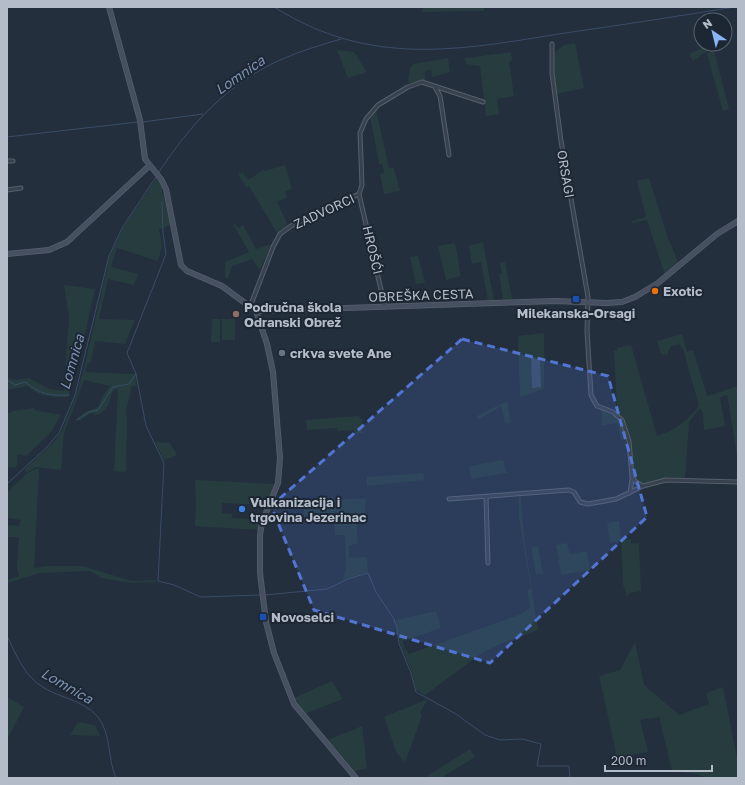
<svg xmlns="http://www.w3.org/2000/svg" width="745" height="785" font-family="'Golos Text',sans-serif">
<rect width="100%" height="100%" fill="#242f3e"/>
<!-- green -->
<path fill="#263c3f" d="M424,7H484V11L422,12Z
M575,43L584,88L556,94L553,72L555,52L564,45Z
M710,44H721L722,49L714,51L729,109L723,111L707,54L713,50L706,52L693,61L689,54Z
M337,50L354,52L367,72L348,78Z
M511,52L512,61L509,62L514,96L497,99L499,114L486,116L480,66L466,64L465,58Z
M448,58L450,72L432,77L431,70L425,71V81L408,83L410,68L414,64Z
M376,110L389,168H394L400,191L384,194L380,174L384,173L382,164H379L370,116Z
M285,165L292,189L285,192L287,197L277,202L287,223L286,226L277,233L249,186L246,187L238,174L242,172L248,180L263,170L265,171Z
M157,178L162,185V194L165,196L171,225L159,229L162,246L158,261L117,248L111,267L138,274L134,285L108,279L99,319L135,320L125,344L95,341L91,362L87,363L86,372L135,374L137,386L131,387C131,398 124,408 127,419L126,472L114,471L118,389L113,391C108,402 111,407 98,415L91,413L81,420H75L85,412L98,407L102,397L110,386L84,380L64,433L61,470L36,467L26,473L24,470L54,442L62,431L77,393L83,372L110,256L122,229Z
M649,178L668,238L679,264L665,275L647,220L632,223V221L646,217L637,181Z
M234,223L238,228L243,225L256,249L271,244L260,270L252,259L232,266L228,279L225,278V262L249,252L233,224Z
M483,242L494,301H488L481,262L472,264L469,246Z
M455,243L461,276L446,280L438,246Z
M418,256L425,283L416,284L410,257Z
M505,262L512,299L503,300L499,274H502L500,263Z
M64,285L95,289L79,360L68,397C55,398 37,397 28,386L7,390V378L17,380L29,378L49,389L64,391L69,316Z
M212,319H220V342H211Z
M222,319H235V340H222Z
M544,333V389L520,397L518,336Z
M682,334L687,352L693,350L707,396L738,386V460L727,395L720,397L725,426L704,430L703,413L700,408L689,422L685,479L669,477L644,485L637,480L634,475L628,431L617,410L614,351H617V348L631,345L657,436C676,430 687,421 699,406L683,349L679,344L671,346L667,355L661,354L657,341Z
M507,401L511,423L505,424L501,406L478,420L477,416Z
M34,408V410L61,415L51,432L26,456L18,454L17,466L14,468L7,467V414L13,411Z
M601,410C617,415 625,423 626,440L621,441L618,423L602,426Z
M358,416L362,420L363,433L354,434V430L337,431V428L307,430L306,420Z
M155,442L170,443L177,455L164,460Z
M503,460L507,473L471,479L469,466Z
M35,469H39L34,568L49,566H82L132,581L157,580L156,582L132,583L102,578L90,571L40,573L7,583V580L19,576L17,568L19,537H7V525L19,526L21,520L7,518V492L26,474Z
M423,473L425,480L367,486V477Z
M195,480L274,484L267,505L222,503V513L232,514V518L261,520L258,530L195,526L196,504Z
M521,495L524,538L538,630L500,644L482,653L425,695L416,690L412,672L400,644L396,620L436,611L441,628L403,641L404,647L409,654L521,614L530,608L527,590L531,589L519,518V496Z
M366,498L365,513L356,518L358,543L349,546V558L367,557L368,572L343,580L346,566L345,535H335L334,518L304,519L303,501Z
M619,521L621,541L631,539V544L639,543L641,591L630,593L627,597L623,584L621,541L610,543L607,523Z
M567,543L570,554L587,551L590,570L561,575L556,545Z
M538,546L543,574L536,575L531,547Z
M635,642L644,685L679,715L709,704L706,693L723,687L738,763V778H707L696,774L672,771L659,717L640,720L648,752L617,757L599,676L620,670Z
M332,681L343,699L304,714L294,698Z
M7,697L24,707L7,740Z
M428,699L420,713L422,716L406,760L403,761L396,751L384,717Z
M78,722L95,725L100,736L70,735Z
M362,726L367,768L355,771L328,740Z
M470,749L475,757L441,778H424Z"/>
<!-- water -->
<path fill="#394c67" d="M533,357L535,359L540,360L541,387L532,388L531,358Z"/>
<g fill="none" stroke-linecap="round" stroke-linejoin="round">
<!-- stream -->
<path stroke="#394c67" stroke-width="1" d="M274,7C371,68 459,50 565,33C622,25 679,16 735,7
M143,122L203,114
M7,137L138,122
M159,172C189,126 228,83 280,60C300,51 321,45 341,39
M136,374L146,426L164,463L158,581L174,585L201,597L260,595
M7,380L15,385L25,382C40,394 50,396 69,395
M77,420L89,412L98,410L113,387L129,384L136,374L127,353L166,254L163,232L162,202
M7,484L47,447L59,433L75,395L109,256L122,228L156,177
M265,595L327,589L348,579L368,573L376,592L394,619L397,628L399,644L411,673L416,692L456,714L485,735L500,740L522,739L541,744L537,766H569L570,778
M7,636C15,652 22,671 37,683C55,698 82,698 98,717C112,735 107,758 116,778"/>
<!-- street casing -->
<g stroke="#565f6c" stroke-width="5">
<path id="street" d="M552,44V73L561,141L588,297L587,331L591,395L597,406L613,412L622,420L629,441L632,477L636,482L643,486
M435,87L440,96L449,155
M7,161H13
M7,190L21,188
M359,194L385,307
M250,307L273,247L280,234L291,226L359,194L362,185L360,133L366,119L378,105L408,87L422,82L483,102
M630,493L632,479
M486,496L488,563
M449,499L569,490L574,492L580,502L588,504L616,499L643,486L666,480L738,482"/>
</g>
<!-- secondary casing -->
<g stroke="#565f6c" stroke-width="6">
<path id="secondary" d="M109,7L140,120L145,159L161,179L166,189L181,265L187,271L222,286L256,311L555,301L607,303L622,302L635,297L658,283L717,234L738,221
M7,254L49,250L67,242L149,166
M256,311L267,344L273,372L280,458L278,483L262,523L260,535V573L266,622L274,653L294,704L356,778"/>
</g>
<!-- street -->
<use href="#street" stroke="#38414e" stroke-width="3"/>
<!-- secondary -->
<use href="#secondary" stroke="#465061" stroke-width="4.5"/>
</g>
<!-- marked area -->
<path fill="#5274d3" fill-opacity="0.2" stroke="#5274d3" stroke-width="3" stroke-dasharray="8 5" stroke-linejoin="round" d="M462,339L608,376L647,517L490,663L314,610L271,506Z"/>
<!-- markers -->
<circle fill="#e8710a" stroke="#1d2633" stroke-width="1.5" cx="655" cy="291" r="4"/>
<g fill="#1a4fb4" stroke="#1d2633" stroke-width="1.5">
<rect x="572" y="295" width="8" height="8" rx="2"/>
<rect x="259" y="613" width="8" height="8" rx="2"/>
</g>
<circle fill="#8d6e63" stroke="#1d2633" stroke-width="1.5" cx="236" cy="314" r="4"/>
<circle fill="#6b7280" stroke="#1d2633" stroke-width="1.5" cx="282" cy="353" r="4"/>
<circle fill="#3f7fe0" stroke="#1d2633" stroke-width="1.5" cx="242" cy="509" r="4"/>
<g text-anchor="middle" stroke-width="4" stroke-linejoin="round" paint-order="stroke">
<!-- street labels -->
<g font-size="13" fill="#b4bcc9" stroke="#1d2633">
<text transform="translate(566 174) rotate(80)" y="5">ORSAGI</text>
<text transform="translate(324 211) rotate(-25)" y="5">ZADVORCI</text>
<text transform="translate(373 250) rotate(77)" y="5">HROŠĆI</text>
<text transform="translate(421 295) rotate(-2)" y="5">OBREŠKA CESTA</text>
</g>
<!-- poi labels -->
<g font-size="13" font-weight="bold" fill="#b4bcc9" stroke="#1d2633" text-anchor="start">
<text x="663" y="296">Exotic</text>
<text x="244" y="312">Područna škola<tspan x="244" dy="15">Odranski Obrež</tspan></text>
<text x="576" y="318" text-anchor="middle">Milekanska-Orsagi</text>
<text x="290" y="358">crkva svete Ane</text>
<text x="250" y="507">Vulkanizacija i<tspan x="250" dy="15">trgovina Jezerinac</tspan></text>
<text x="271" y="622">Novoselci</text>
</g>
<!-- water labels -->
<g font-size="14" font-style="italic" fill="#7c92b1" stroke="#1d2633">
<text transform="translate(240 75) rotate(-35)" y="5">Lomnica</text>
<text transform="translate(72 362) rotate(-74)" y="5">Lomnica</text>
<text transform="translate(67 686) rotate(30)" y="5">Lomnica</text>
</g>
</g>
<!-- border -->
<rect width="745" height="785" fill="none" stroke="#b4bcc9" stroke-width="16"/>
<!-- north arrow -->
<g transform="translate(713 32) rotate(325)"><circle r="19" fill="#1d2633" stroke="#59626f"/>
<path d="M0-3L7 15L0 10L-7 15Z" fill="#8ab4f8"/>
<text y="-6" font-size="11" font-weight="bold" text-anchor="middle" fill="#b4bcc9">N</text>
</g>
<!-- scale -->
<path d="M605 765v6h107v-6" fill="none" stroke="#b4bcc9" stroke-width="2"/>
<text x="611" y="765" font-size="12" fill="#b4bcc9" stroke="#1d2633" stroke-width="3" paint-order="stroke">200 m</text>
</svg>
